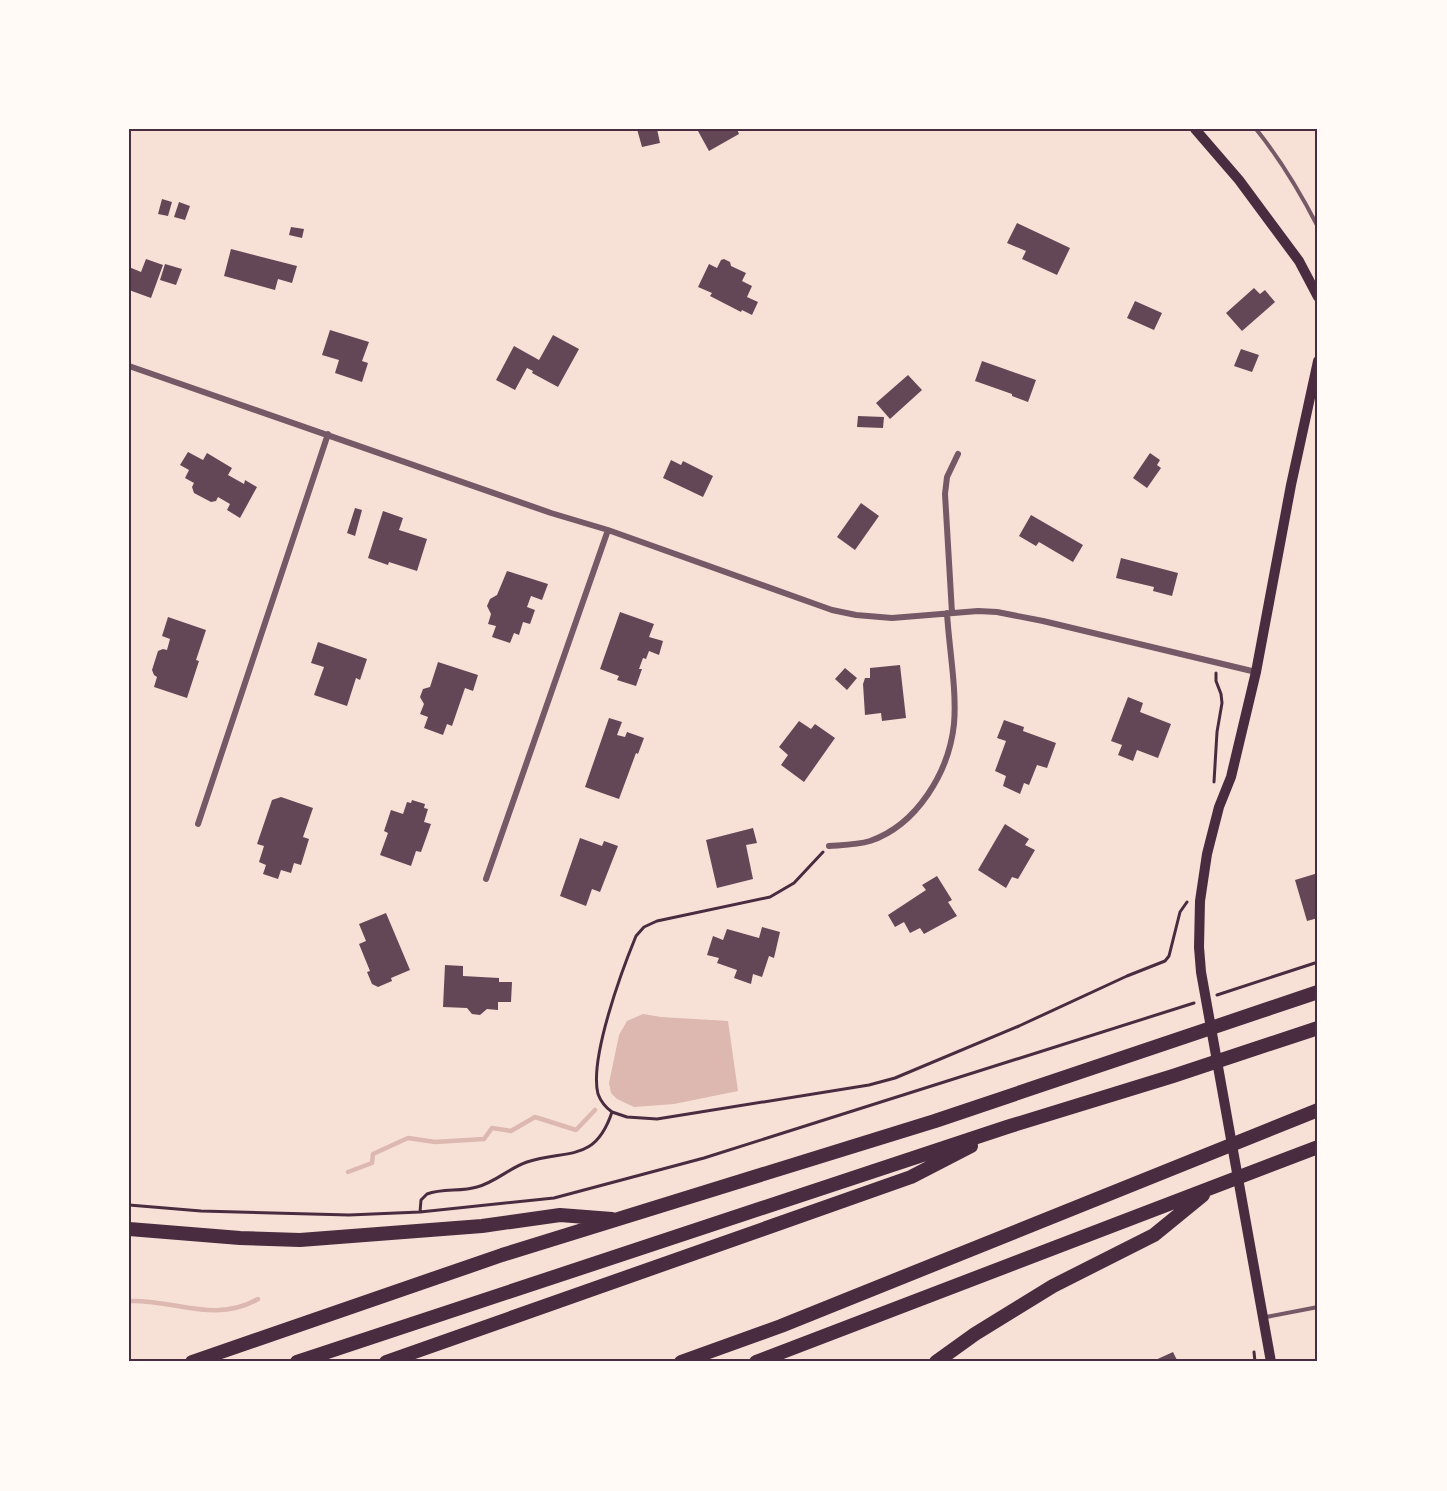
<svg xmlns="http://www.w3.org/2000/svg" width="1447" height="1491" font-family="'IBM Plex Sans',sans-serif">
<rect width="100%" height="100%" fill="#f7e1d7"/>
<!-- water -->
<path fill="#dcb8b0" d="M643,1014L661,1017L728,1021L738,1091L674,1104L634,1107L617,1099L611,1093L609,1083L619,1035L627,1021Z"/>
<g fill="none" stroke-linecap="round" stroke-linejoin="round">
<!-- stream -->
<path stroke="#dcb8b0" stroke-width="4.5" d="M348,1172L372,1163L373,1154L408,1138L435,1142L484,1139L492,1128L511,1131L535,1117L576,1130L595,1110
M129,1301C175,1299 214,1324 258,1299"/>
</g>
<!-- building -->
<path fill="#644757" d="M637,129H657L660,143L642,147Z
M702,129H737L739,134L709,151L698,131Z
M162,199L172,202L168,216L158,214Z
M179,202L190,206L185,220L174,217Z
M1017,223L1070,248L1057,275L1022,259L1026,251L1007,243Z
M291,227L304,229L302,238L289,235Z
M231,249L297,266L292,283L278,279L275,290L224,276Z
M146,259L163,265L151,298L129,290V267L141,272Z
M724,259L730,262L731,266L746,273L742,281L752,286L747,297L758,302L752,315L742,310L741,312L710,296L712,293L698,287L709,264L717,268L721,260Z
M165,264L182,269L176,285L160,280Z
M1254,288L1260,294L1265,290L1275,302L1242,331L1226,313Z
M1135,301L1162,313L1154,330L1127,318Z
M330,330L369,342L362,361L368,363L362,382L335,373L339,360L322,355Z
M553,335L579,349L558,387L532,373L533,371L527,368L515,390L496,380L514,346L539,360Z
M1241,349L1259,355L1252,372L1234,366Z
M982,361L1036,380L1028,402L1012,396V394L975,381Z
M908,375L922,390L890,419L876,403Z
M858,416L884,417L883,428L857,427Z
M188,452L203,460L207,453L232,468L228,475L244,484L245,480L257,487L240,518L227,510L230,504L218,497L216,501L211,502L194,493L192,487L194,483L185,478L189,470L180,465Z
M1150,453L1160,460L1157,465L1161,468L1147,488L1133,478Z
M671,460L681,465L683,461L713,476L703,497L663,478Z
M861,503L879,516L855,550L837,537Z
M355,508L362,510L355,536L347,533Z
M383,511L403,518L399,530L427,539L417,571L389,562L388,565L368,558Z
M1031,515L1083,545L1073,562L1039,542L1036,546L1019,536Z
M1121,558L1178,573L1172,596L1153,591L1154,587L1116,578Z
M507,571L548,584L542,600L531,596L527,607L535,610L530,624L523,622L519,635L514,633L510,643L492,637L496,626L488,624L491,614L487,606L490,599L497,595Z
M620,612L654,624L649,637L663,641L659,655L649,651L646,659L643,658L639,669H642L636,686L617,680L619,676L600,669Z
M168,617L206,630L196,660L199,661L187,698L154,687L157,677L154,675L152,670L158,651L163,649L167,650L170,639L162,636Z
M318,642L367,659L360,680L356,678L347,706L314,695L324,667L311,663Z
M438,662L478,675L473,691L465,688L452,726L447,724L443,735L424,728L428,717L420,714L424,704L420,697L423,689L430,687Z
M900,665L906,718L882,721L881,713L865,715L863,684L865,678H870V668Z
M845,668L857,678L847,690L835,679Z
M1128,697L1143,703L1140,712L1171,724L1158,758L1137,750L1133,761L1118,755L1122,745L1111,741Z
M609,718L622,722L617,735L625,737L627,732L644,738L638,754L636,753L619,799L585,787Z
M1004,720L1024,727L1023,731L1056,743L1047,768L1037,765L1029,785L1024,783L1020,794L1003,786L1006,776L995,771L1006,741L997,738Z
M799,721L811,729L815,724L835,738L804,782L781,765L788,755L779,747Z
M281,797L313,808L303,837L309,839L301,865L294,863L291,873L281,870L278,879L263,874L266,865L259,862L264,846L257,844L272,800Z
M412,800L425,804L424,808L428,809L424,822L431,824L421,852L416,851L411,866L380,855L388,833L384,831L391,810L403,814L407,802L411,803Z
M1005,824L1029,839L1025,845L1035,850L1018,879L1012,877L1006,888L978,870Z
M753,828L757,843L746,845L753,879L717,888L706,840Z
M580,838L602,846L604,841L618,846L600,892L592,889L586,906L560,896Z
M1318,873V918L1307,921L1295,880Z
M937,876L952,900L948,902L957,916L924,934L920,928L910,933L904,922L895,927L888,915L926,890L922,885Z
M386,913L410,970L391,978L392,981L378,987L372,984L367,972L370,971L359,944L366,941L359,924Z
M762,927L780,932L774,958L769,956L762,977L753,974L751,984L734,978L737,970L717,963L719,958L707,955L713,936L723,940L727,929L759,938Z
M445,965L463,966V976L499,978V982H512L511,1002H498V1010L487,1009L480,1015L472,1014L467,1008L443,1007Z
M1173,1352L1178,1362H1151Z"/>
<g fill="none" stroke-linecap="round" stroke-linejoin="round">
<!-- path -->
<path stroke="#4a2c40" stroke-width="3" d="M1214,782L1217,732L1222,703L1221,694L1216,681V673
M1217,995L1318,962
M612,1112C605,1107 601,1102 598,1094C589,1059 622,970 636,936L644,927L657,921L770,897L794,883L823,852
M129,1205L201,1211L349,1215L420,1212L554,1198L704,1158L1194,1003
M420,1212L421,1200L427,1194C443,1188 461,1192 477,1187C496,1182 509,1168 527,1162C568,1149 595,1163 612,1112L627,1117L657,1119L869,1085L895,1078L1019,1026L1127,976L1165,961L1169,956L1180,912L1187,902
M1254,1352L1255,1362"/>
<!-- service -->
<path stroke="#755966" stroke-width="4" d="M1256,129C1281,160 1300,192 1318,227
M1266,1317L1318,1307"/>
<!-- minor -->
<path stroke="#755966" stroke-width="6" d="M129,366L551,513L608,530L832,610L856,615L892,618L978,611L997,612L1043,621L1256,672
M952,613L945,494L947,477L958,454
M198,824L328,434
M829,846C842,845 857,845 870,841C917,825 949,772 954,724C957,690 949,648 947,613
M486,879L608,530"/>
<!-- secondary -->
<path stroke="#4a2c40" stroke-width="10" d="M1195,129L1239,180L1299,261L1318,297
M1271,1362L1201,972L1199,947L1200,901L1207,854L1219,807L1231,777L1256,672L1291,485L1318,361"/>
<!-- motorway -->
<path stroke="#4a2c40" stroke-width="14" d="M129,1229L240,1238L300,1240L482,1226L560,1215L612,1219
M192,1362L502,1255L935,1121L1318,992
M297,1362L1007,1127L1173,1076L1318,1028
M386,1362L911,1177L971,1146
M681,1362L781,1326L1318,1110
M756,1362L1318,1147
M936,1362L975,1334L1053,1286L1154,1235L1203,1195"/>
</g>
<!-- border -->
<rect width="1447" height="1491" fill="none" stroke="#fffaf5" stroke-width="261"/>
<rect x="130" y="130" width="1186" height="1230" fill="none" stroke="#4a2c40" stroke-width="2"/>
</svg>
